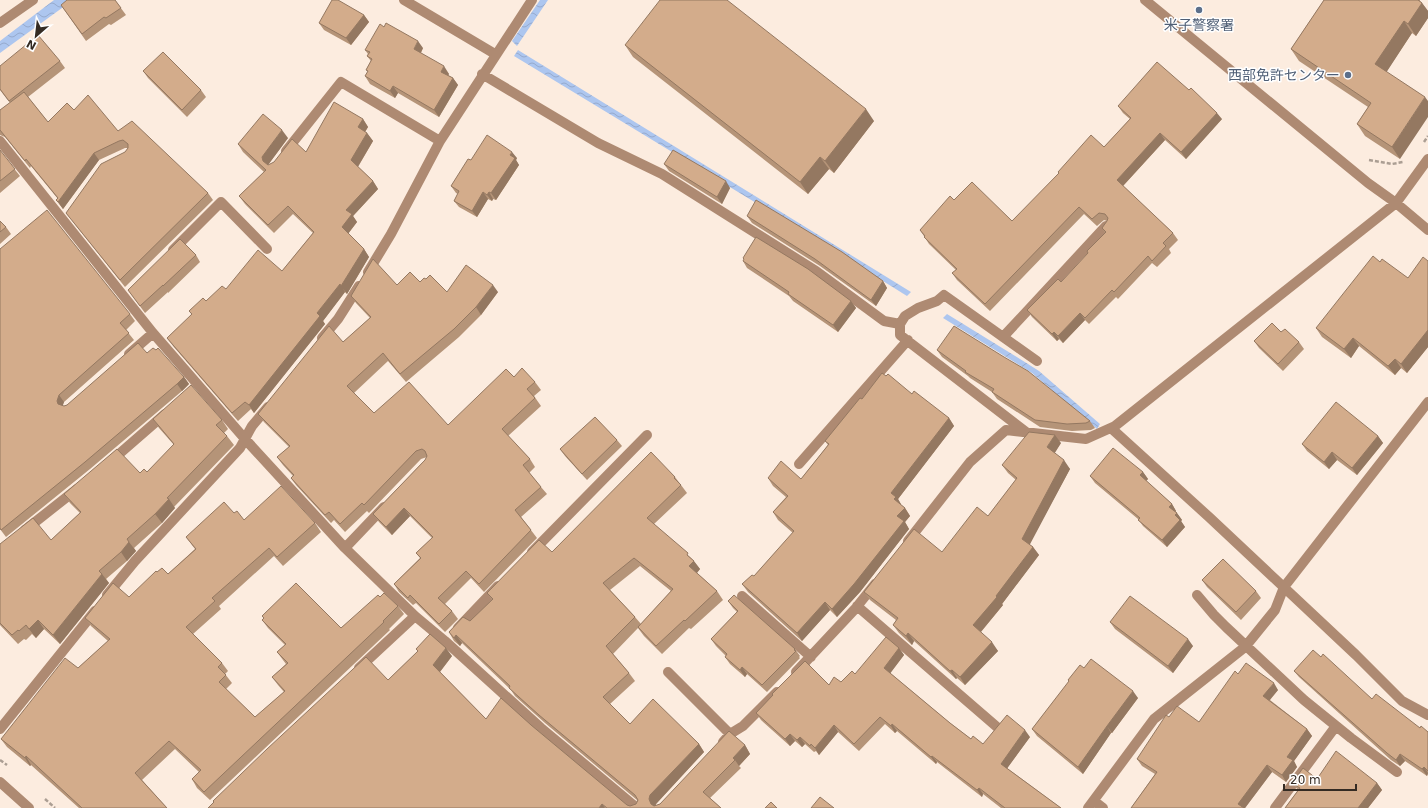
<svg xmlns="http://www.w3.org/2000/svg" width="1428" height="808" font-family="'DejaVu Sans','Noto Sans JP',sans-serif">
<defs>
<pattern id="water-waves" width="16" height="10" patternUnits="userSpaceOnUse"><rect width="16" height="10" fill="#adc6ef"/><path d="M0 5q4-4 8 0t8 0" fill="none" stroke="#95aacd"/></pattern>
</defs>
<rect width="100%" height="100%" fill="#fcecdf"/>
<!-- water -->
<path fill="url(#water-waves)" d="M54,0H73L0,53V41Z
M540,0H548L517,46L512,41Z
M518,50L911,292L907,296L819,241L514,56Z
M947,314L1028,364L1039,371L1100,424L1097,429L1032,373L943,318Z"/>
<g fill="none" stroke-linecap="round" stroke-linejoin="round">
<!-- path -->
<path stroke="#ab9e93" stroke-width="2.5" stroke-dasharray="4 2" stroke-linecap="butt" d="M1424,142L1428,136
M1369,160L1392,164L1403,162
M0,760L7,765
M45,799L55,808"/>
<!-- minor -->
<path stroke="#ae8a72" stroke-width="10" d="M404,0L495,54
M1145,0L1368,183L1396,203L1428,230
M0,23L33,0
M482,74L598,143L662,174L816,271L884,321L900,324
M0,141L153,333L245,439L345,548L415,616L445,641L541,728L637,808
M286,151L341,82L440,141
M173,250L221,202L267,249
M368,272L391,234L440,141L532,0
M1003,337L1106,226
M322,338L338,319L359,286
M129,354L153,333
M1111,428L1209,517L1356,655L1402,701L1428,715
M1026,432L900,335V324L905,316L918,308L937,301L944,295L1037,361
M111,461L165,414
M799,464L908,340
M25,530L77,489
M908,541L970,462L1006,430L1086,439L1115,426L1396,203L1428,159
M345,548L384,507
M532,552L647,435
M107,595L135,561L240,448L252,426L268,407
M1197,595L1214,615L1226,627L1304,700L1351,738L1397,772
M742,596L811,657
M857,606L997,727
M458,628L498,586
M359,668L415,616
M668,672L730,734
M796,672L855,609L875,584
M0,729L95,611
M723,742L730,734L743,726L777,692
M0,782L29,808
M1094,801L1103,808
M1088,808L1154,719L1245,647L1275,610L1284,587L1428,402
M1275,808L1336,726"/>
</g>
<!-- wall -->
<path fill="#b59478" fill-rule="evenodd" d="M115,0L126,15L111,25L109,24L86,41L61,5Z
M1324,0H1420V1L1422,3L1428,11V18L1416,36L1412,33L1386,72L1400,159L1365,136L1357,124L1368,107L1299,61L1291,49Z
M364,15L369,22L351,45L324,30L319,23Z
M625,45L874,121L834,173L829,169L808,194L633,57Z
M423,48L421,53L449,74L448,75L453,78L458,85L439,117L398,93L395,98L370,84L365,76L368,72L366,70L371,61L367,56L368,54L365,50Z
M60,61L65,68L28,97L48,122L74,110L118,131L208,193L213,200L125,287L66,213L125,152L128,148H125L99,160L63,209L56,200L58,199L31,166L30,168L5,137L0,135V110L10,103L0,90V66Z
M143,71L201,90L206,97L187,117L148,78Z
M1118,106L1222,119L1186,159L1165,140L1123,186L1173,233L1178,240L1169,249L1171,253L1157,267L1152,263L1118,299L1116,297L1089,324L1085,320L1063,343L1059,339L1057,341L1032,317L1027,310L1061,282L1088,253L1105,233L1102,228L1107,221L1104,220L1097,226L1084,214L990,311L957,280L952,273L956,270L929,244L920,230L954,200L1012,221L1059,174L1058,172L1104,147L1130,119L1123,113Z
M363,119L368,127L365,132L367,133L373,141L358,167L373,181L378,189L353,216L357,222L348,234L364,249L369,257L347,294L345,292L323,321L325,324L254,413L251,409L238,421L173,346L167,338L192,315L189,311L206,301L226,289L282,271L313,233L293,214L274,233L245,204L239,196L264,172L243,152L238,144L288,138L268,165L306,152Z
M0,151L20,176L0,193Z
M517,158L516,160L519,165L496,200L493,199L492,201L488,199L477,217L459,207L454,201L458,194L456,193L451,186L471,160Z
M664,164L730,188L722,204L669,171Z
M747,216L883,281L887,288L876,306L820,266L752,223Z
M0,221L6,227L11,234L0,244Z
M0,249L130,314L135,321L126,330L134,340L64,402L62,406H64L67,405L147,353L184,377L189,384L182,391L90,469L6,537L0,529Z
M196,255L200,262L168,293V292L145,313L128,290Z
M743,261L851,301L856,308L838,332L793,301L789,296L747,268Z
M1428,261V347L1407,373L1401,368L1395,375L1359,346L1351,358L1322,337L1316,328L1380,262L1408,278Z
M426,279L447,292H498L481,315L459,337L406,382L388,361L354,393L374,413L448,425L514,377L535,382L541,390L534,396L541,406L508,436L530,459L535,467L529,473L547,494L521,517L537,538L484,592L471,578L445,604L452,611L458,619L445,632L416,603L413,605L399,592L394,584L420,558L416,553L432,538L410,516L392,535L379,522L373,514L425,460L427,457L421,459L369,513L367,511L345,532L334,520L331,523L296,485L291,478L293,476L283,465L277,457L289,447L264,422L258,414L343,342L370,318L356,303L351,296L397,285L420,282Z
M1281,332L1299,342L1304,349L1283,371L1259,348L1254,341Z
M937,350L1090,421L1095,428L1091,430L1072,431L1040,427L997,399L992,392L970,378L968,376L942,357Z
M912,394L949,418L954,426L898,499L901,505L905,508L910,516L905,522L909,529L860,592L837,617L830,610L802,641L748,592L742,584L754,576L793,533L778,520L773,512L786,497L773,486L768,478L801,479L828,445L825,441L862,399Z
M153,419L222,420L228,429L224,433L227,436L234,445L174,507L175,508L162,523L134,548L136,551L127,561L106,579L109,583L60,644L44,629L36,638L32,634L26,640L24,639L18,644L0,625V544L51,540L80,513L70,503L64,494L140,473L147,472L174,445L159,428Z
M1378,436L1383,443L1357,475L1337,460L1329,469L1307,451L1302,444Z
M617,440L622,446L587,480L565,456L560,449Z
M1061,443L1054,453L1070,469L1029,544L1033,547L1039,555L1002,604L1003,605L981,632L998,651L965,685L957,678L956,679L914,641L912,645L899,633L893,625L896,620L870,600L864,592L942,552L988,516L1016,480L1008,473L1002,465Z
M1143,472L1148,479L1146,481L1172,504L1176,511V512L1182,520L1181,521L1185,527L1167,547L1143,526L1138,519L1095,483L1090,476Z
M675,477L687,493L654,524L691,558L700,569L697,573L717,591L723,600L691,629L689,628L662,654L644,636L638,628L613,654L629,673L635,681L610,704L630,724L699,744L704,752L656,804L655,806L660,804L745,745L750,754L739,766L741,768L710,798L721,808H208L388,680L418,651L416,649L452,656L440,672L486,719L531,725L627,805L630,806L636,804L637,800L545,723L515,696L511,690L462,643L460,646L454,641L449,632L470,621L492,600L487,593L552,552ZM640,566L671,591L641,624L635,617L610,590Z
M234,513L244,520L315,523L321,532L283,566L274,556L219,606L221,609L193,634L222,663L228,671L225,674L232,683L226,689L255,717L284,692L278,685L272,677L286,664L277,652L285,645L268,628L262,620L264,619L262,616L341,628L380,597L398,606L404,614L389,629L390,630L210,800L197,788L192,779L199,772L175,749L142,780L167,808H79L31,765L30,766L7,747L1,739L78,668L108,641L91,626L85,618L129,597L157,572L168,574L195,549L186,537Z
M1202,580L1256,591L1261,598L1241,620L1207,587Z
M728,601L795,649L800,656L799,657L800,658L767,692L747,674L745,677L730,664L725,657L726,656L716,646L711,639L737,612L733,608Z
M1110,622L1193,646L1173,673L1115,629Z
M899,648L904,655L890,673L950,723L971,739L983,744L1030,737L1007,768L1061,808H1001L983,794L982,797L937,762L936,764L897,731L895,733L885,724L859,751L838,732L819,755L816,751L814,752L805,744L802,747L795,741L790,746L761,720L756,713L829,685L841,682Z
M1321,657L1372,699L1420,728L1428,732V774L1427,776L1405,761L1400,766L1391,760L1299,677L1294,671Z
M1084,668L1138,698L1112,733H1111L1083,774L1037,736L1032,729L1069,682L1068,680Z
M1238,674L1278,690L1270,700L1307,729L1312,736L1294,761L1297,767L1286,782L1272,772L1245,808H1131L1155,774L1142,766L1137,759L1169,717L1199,722Z
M1317,779L1377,783L1382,790L1368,808H1285L1298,790L1292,783Z"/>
<!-- shaded-wall -->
<path fill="#947861" d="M1422,3L1428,11V18L1416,36L1408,24Z
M364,15L369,22L351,45L346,38Z
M1404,21L1412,33L1384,76L1375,64Z
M418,41L423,48L419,56L414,49Z
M444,66L449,74L446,79L441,72Z
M453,78L458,85L439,117L434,110Z
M393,86L398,93L395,98L390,91Z
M1425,97L1428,101V117L1400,159L1392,147Z
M866,109L874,121L834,173L825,161Z
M1217,113L1222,119L1186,159L1181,152Z
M363,119L368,127L363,135L358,127Z
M282,130L288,138L268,165L263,161L262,157Z
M367,133L373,141L357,168L351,160Z
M1160,133L1165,140L1122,187L1117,180Z
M512,152L517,158L516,160L519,165L496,200L491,193Z
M94,153L99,160L63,209L58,202Z
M820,157L829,169L808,194L800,182Z
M373,181L378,189L353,216L357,222L347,235L342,227L346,210Z
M726,181L730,188L722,204L717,197Z
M483,192L488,199L477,217L472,211Z
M489,192L493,199L492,201L487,195Z
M364,249L369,257L347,294L341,286Z
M883,281L887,288L876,306L871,300Z
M340,284L345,292L323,321L325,324L254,413L249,405L317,313Z
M493,285L498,292L481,315L476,307Z
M851,301L856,308L838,332L833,325Z
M1080,313L1085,320L1063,343L1058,336Z
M1428,330V347L1407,373L1401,364Z
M1054,332L1059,339L1057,341L1052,334Z
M1353,338L1359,346L1351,358L1344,349Z
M1395,359L1401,368L1395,375L1388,366Z
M184,377L189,384L182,391L177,384Z
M59,395L64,402L62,408L58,404L57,401Z
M949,418L954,426L898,499L901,504L899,507L894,499L891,493Z
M1055,435L1061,443L1053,456L1047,447Z
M1378,436L1383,443L1357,475L1352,468Z
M1332,452L1337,460L1329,469L1324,462Z
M1064,460L1070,469L1028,548L1022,539Z
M1143,472L1148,479L1145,482L1140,475Z
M169,499L175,508L162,523L155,514Z
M1172,504L1176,511L1174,514L1169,507Z
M404,508L410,516L392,535L386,527Z
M905,508L910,516L905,522L909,529L860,592L837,617L832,609L897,516Z
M1177,513L1182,520L1181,521L1185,527L1167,547L1162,540L1175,515Z
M129,542L136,551L127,561L121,552Z
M1033,547L1039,555L1002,604L1003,605L979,634L973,625Z
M694,561L700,569L695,575L689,566Z
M102,574L109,583L60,644L53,635Z
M825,602L830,610L802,641L797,633Z
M38,620L44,629L36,638L29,629Z
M908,633L914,641L912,645L906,636Z
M456,635L462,643L460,646L454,638Z
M1188,639L1193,646L1173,673L1168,666Z
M992,642L998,651L965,685L960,677Z
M446,648L452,656L439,673L433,665Z
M899,648L904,655L889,675L884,668Z
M742,667L747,674L745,677L740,670Z
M952,670L957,678L956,679L950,671Z
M1274,683L1278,690L1268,702L1263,696Z
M1133,691L1138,698L1112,733L1107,726Z
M892,724L897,731L895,733L891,726Z
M834,725L838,732L819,755L815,748Z
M1107,726L1111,733L1083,774L1078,767Z
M1307,729L1312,736L1294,761L1297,767L1286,782L1282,775L1287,757Z
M1025,730L1030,737L1006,770L1001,764Z
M790,734L795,741L790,746L785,739Z
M800,737L805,744L802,747L797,740Z
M699,744L704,752L656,804L655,807L651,804L649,799L650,795Z
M745,745L750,754L739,766L735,760L733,758Z
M1400,754L1405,761L1400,766L1396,760Z
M26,756L31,765L30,766L25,758Z
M932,756L937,762L936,764L931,757Z
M1267,765L1272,772L1245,808H1241L1238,804Z
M1424,767L1428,773L1427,776L1422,769Z
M1377,783L1382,790L1368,808H1358Z
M979,788L983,794L982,797L977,790Z
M602,804L605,808H599Z"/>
<!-- building -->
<path fill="#d3ac8b" stroke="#947861" d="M67,0H115L121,8L106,18L104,17L82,34L61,5Z
M332,0H338L364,15L346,38L319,23Z
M660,0H727L866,109L825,161L820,157L800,182L625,45Z
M1324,0H1418L1422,3L1408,24L1404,21L1375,64L1425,97L1392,147L1357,124L1371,103L1291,49Z
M386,23L418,41L414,49L444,66L441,72L453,78L434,110L393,86L390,91L365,76L368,71L366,70L372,59L367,56L370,52L365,50L380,24L384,27Z
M38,35L60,61L9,101L0,89V66Z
M163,52L201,90L182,110L143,71Z
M1157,62L1189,90L1191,88L1217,113L1181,152L1160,133L1117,180L1173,233L1163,243L1166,246L1152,261L1148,256L1114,292L1112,290L1085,318L1080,313L1058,336L1054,332L1052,334L1027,310L1058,279L1061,282L1088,253L1087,251L1106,232L1102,228L1107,221L1108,218L1105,214L1099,213L1092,219L1079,207L985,304L952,273L957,269L924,237L925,236L920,230L950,196L954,200L972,182L1012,221L1059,173L1058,172L1091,135L1104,147L1131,118L1118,106Z
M24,92L48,122L67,103L74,110L88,95L118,131L132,121L208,193L120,280L66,213L101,164L125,152L128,148V144L123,140L119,141L94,153L58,202L56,200L58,198L26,159L25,161L0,130V110Z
M334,102L363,119L358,127L367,133L351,160L373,181L346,210L352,214L342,227L364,249L341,286L340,284L317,313L320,316L249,405L245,402L232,413L167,338L192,314L189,311L203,298L206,301L222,286L226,289L258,250L282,271L314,232L288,206L268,225L239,196L266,170L238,144L263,114L282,130L262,157L263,161L268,165L274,162L292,139L306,152Z
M487,135L512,152L510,155L515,158L491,193L489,192L487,195L483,192L472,211L454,201L459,191L451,186L468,159L471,160Z
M0,150L15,169L0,181Z
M673,150L726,181L717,197L664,164Z
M756,200L842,252L883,281L871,300L815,259L747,216Z
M47,210L130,314L120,323L129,333L59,395L57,401L58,404L64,406L67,405L138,343L147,353L153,348L156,350L158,348L184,377L177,384L85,462L1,530L0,528V249Z
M0,221L6,227L0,232Z
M756,237L808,269L851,301L833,325L788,294L789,292L743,261L744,259L743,258Z
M180,239L196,255L163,286V285L140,306L128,290Z
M1373,256L1380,262L1382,259L1408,278L1423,257L1428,261V330L1401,364L1395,359L1388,366L1353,338L1344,349L1316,328Z
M373,259L397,285L410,272L420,282L424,278L426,279L430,275L447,292L466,265L493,285L476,307L454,329L400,374L383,353L347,386L374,413L409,382L448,425L506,369L514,377L522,368L535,382L527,389L535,398L502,429L530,459L523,465L541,487L515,510L531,530L479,584L466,571L438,598L452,611L439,624L410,595L408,598L394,584L421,558L416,553L433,537L404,508L386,527L373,514L425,460L427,456L425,451L422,449L416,451L364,505L362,503L340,524L329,512L325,515L291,478L294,475L277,457L290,446L258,414L329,326L343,342L371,317L351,296Z
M1272,323L1281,332L1285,329L1299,342L1278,364L1254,341Z
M954,326L1004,357L1028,371L1090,421L1086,423L1067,424L1035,420L992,392L994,389L965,372L966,371L937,350Z
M882,373L886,376L888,374L912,394L914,391L949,418L891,493L896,497L894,499L905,508L897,516L904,521L854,584L832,609L825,602L797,633L742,584L752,575L754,576L794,531L773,512L788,496L768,478L781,461L801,479L829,444L825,441L860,398L862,399Z
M191,385L222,420L216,425L227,436L167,498L169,499L155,514L127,539L129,542L121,552L99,571L102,574L53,635L38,620L29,629L26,625L19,631L18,630L12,635L0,623V544L33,518L51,540L81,512L64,494L117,449L140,473L144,469L147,472L174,444L153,419Z
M1336,402L1378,436L1352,468L1332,452L1324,462L1302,444Z
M595,417L617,440L582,474L560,449Z
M1029,432L1055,435L1047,447L1064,460L1022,539L1033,547L996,596L997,597L973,625L992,642L960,677L952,670L950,671L908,633L906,636L893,625L898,618L864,592L914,529L942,552L977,507L988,516L1017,478L1002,465Z
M1113,448L1143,472L1140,475L1172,504L1169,507L1177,513L1175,515L1180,520L1162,540L1138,520L1140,518L1090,476Z
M651,452L675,477L674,478L681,485L647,518L688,553L687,555L694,561L689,566L717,591L685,621L684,620L656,646L638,627L673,589L634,558L603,583L635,617L606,646L629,673L603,697L630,724L653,699L699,744L650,795L649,799L651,804L654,806L660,804L729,731L745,745L733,758L735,760L703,792L721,808H607L602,804L599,808H208L214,802L213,801L267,749L366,657L388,680L418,651L416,649L430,634L446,648L433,665L486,719L501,698L531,725L627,805L630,806L636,804L638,800L635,795L539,715L509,688L510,686L456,635L454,638L449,632L463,617L470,621L493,599L487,593L539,540L552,552Z
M281,486L315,523L277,557L269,548L212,598L215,601L186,627L222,663L218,667L226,675L219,682L255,717L285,691L272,677L288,663L277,652L286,644L262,620L264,618L262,616L296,583L341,628L378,595L380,597L384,593L398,606L383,621L384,622L204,792L192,779L201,770L169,741L135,773L167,808H82L26,756L25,758L1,739L65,658L78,668L110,639L85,618L113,583L129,597L156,571L157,572L162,568L168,574L196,549L186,537L224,502L234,513L237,511L244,520Z
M1223,559L1256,591L1236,612L1202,580Z
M734,595L795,649L794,650L796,651L762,685L742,667L740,670L732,663L725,657L727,654L711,639L738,611L728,601Z
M1130,596L1188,639L1168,666L1110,622Z
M886,637L899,648L884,668L950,723L971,739L973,736L983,744L1007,715L1025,730L1001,764L1061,808H1005L979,788L977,790L932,756L931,757L892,724L891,726L880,717L854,744L834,725L815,748L811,744L810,746L800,737L797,740L790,734L785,739L756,713L773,695L772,694L805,661L829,685L834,677L841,682L852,671L855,674Z
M1313,650L1321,657L1323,654L1372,699L1376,694L1420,728L1421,726L1428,732V771L1424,767L1422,769L1400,754L1396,760L1387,753L1294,671Z
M1091,659L1133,691L1107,726L1078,767L1032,729L1069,681L1068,680L1080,665L1084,668Z
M1246,663L1274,683L1263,696L1307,729L1287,757L1293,760L1282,775L1267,765L1238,804L1244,808H1131L1157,772L1137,759L1166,715L1169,717L1177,706L1199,722L1235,671L1238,674Z
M1336,751L1377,783L1358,808H1285L1300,788L1292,783L1303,768L1317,779Z
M820,797L834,808H811Z
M771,802L777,808H765Z"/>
<!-- markers -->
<g fill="#5c6f8a" stroke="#fff" stroke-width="1.5">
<circle cx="1199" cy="10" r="4"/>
<circle cx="1348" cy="75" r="4"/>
</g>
<g text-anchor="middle" stroke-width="3" stroke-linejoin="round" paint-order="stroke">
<!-- service labels -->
<g font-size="14" fill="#4e5e75" stroke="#fff">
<text x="1199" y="30">米子警察署</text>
<text x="1340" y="80" text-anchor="end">西部免許センター</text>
</g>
</g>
<!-- north arrow -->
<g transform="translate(36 36) rotate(208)" stroke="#ffffff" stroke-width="3" paint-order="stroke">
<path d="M0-3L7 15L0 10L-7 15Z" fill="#342b23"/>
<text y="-6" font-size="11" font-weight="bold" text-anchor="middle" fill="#342b23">N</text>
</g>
<!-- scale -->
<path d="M1284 784v6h72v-6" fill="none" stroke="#342b23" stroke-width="2"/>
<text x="1290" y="784" font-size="12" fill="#342b23" stroke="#ffffff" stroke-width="3" paint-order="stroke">20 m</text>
</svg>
